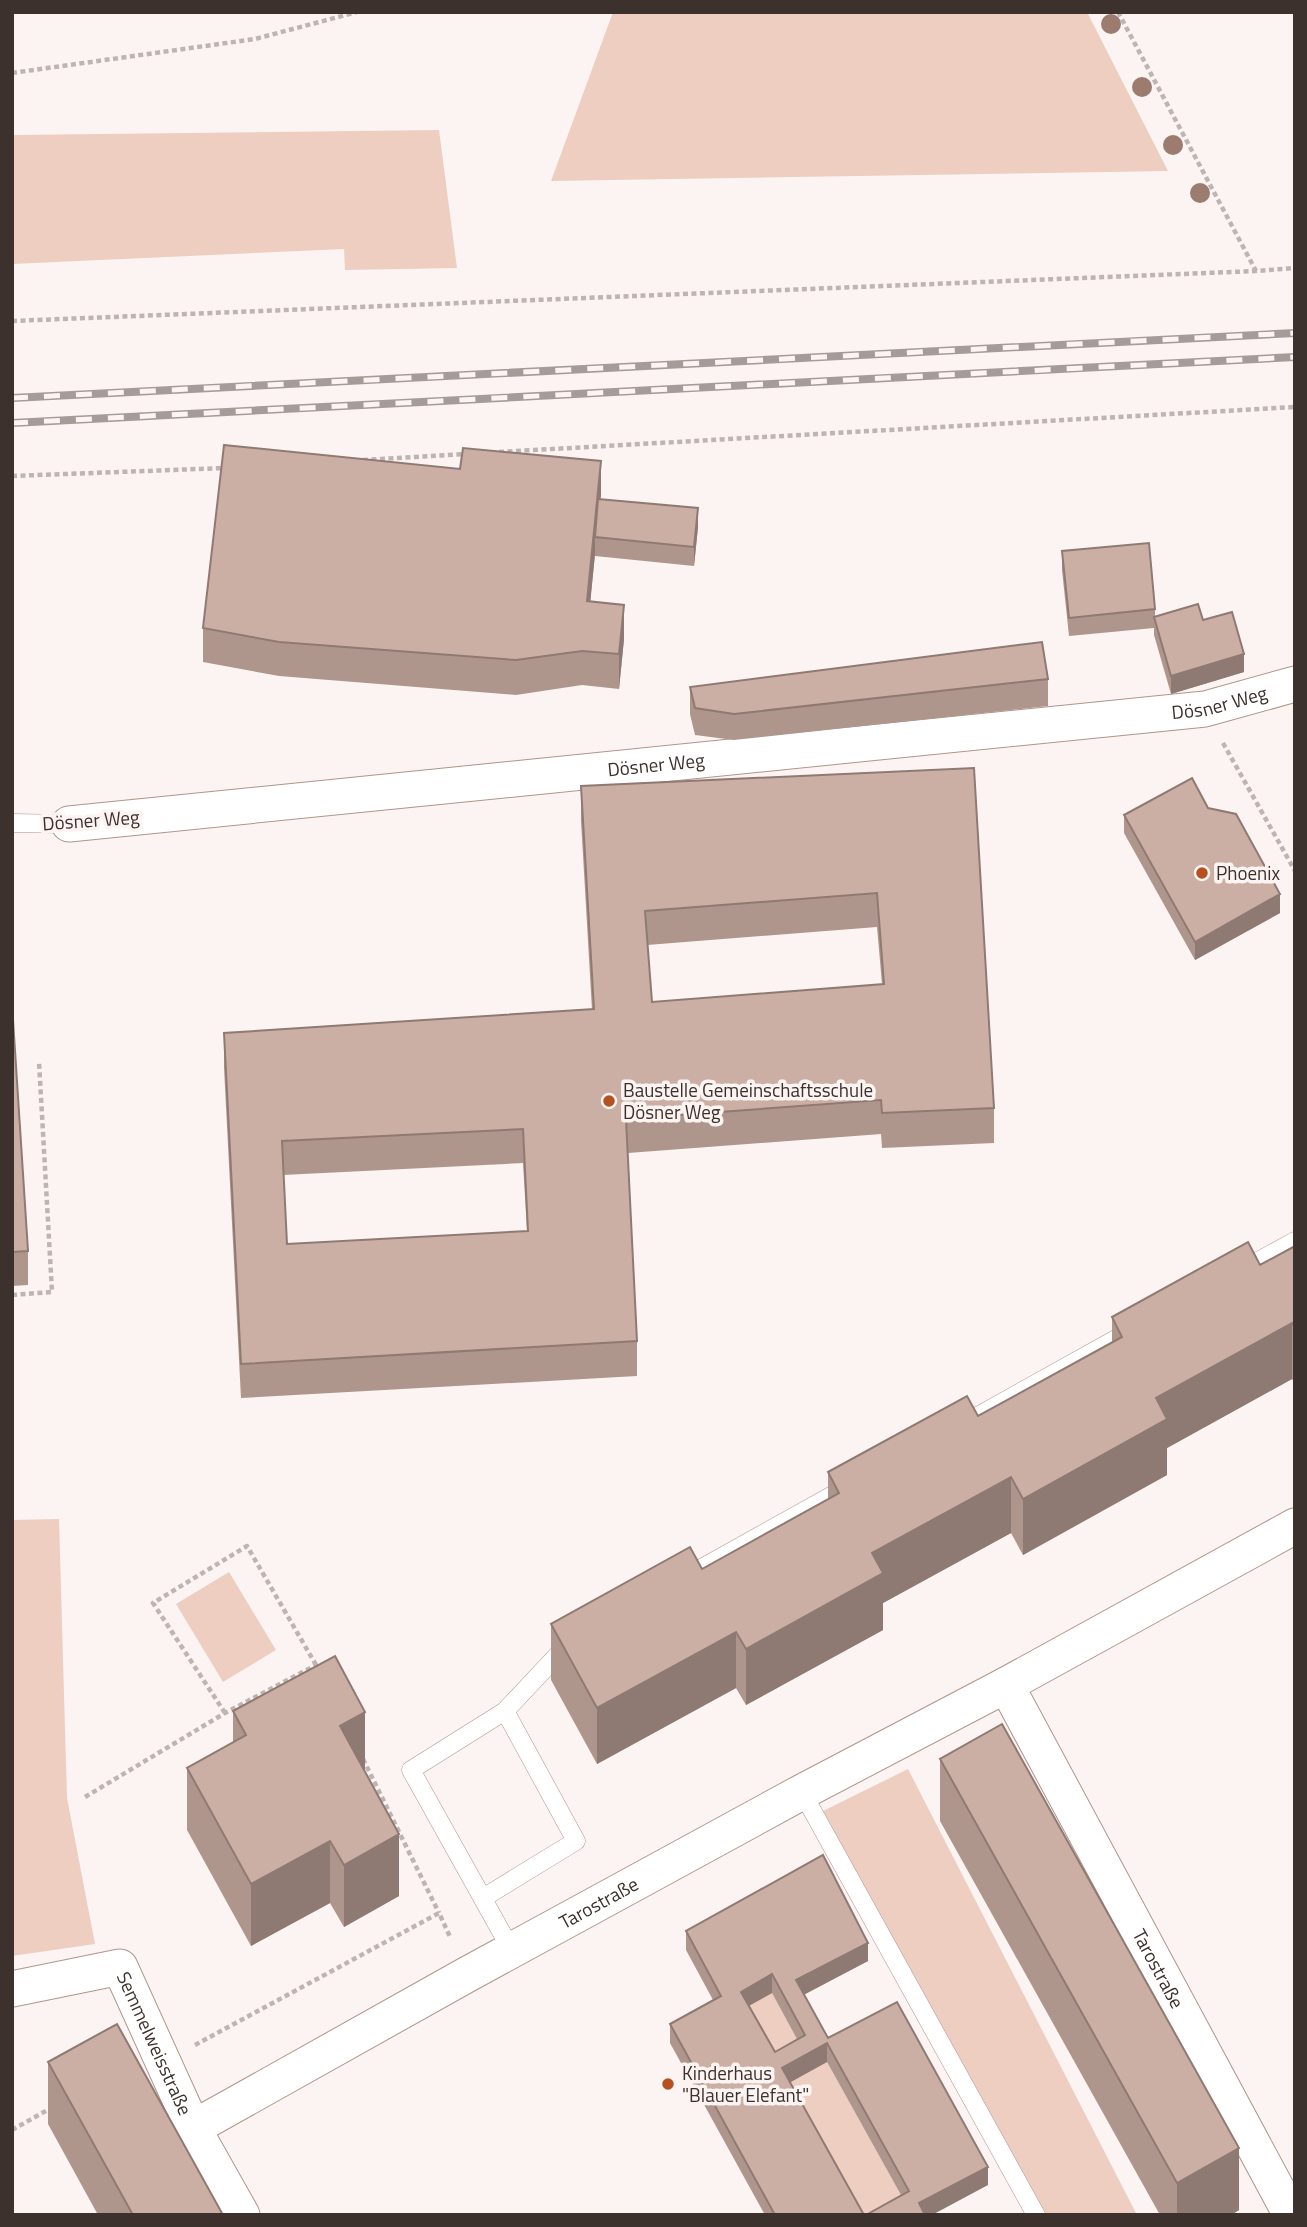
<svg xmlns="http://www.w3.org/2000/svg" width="1307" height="2227" font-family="'Titillium Web',sans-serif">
<rect width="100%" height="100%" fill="#fbf4f2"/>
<!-- green -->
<path fill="#eecec1" d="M613,12H1087L1168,171L551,181Z
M439,130L457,268L345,270L344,249L12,264V135Z
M59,1519L67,1798L95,1944L12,1956V1520Z
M229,1572L276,1650L223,1682L176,1604Z
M908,1769L1137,2215H1042L823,1811Z
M772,1993L805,2053L775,2071L741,2010Z
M827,2062L909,2209L899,2215H854L782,2087Z"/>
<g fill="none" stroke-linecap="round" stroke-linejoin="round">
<!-- service casing -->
<g stroke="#b1958a" stroke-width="19">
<path id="service" d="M12,823L69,824
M1240,1271L1295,1241
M958,1427L1132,1330
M682,1579L847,1487
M802,1792L1036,2215
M483,1898L576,1841L505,1711
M512,1951L411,1770L505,1711L567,1645"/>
</g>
<!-- minor casing -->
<g stroke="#b1958a" stroke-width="37">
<g id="minor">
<path id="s1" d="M69,824L1205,709L1295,684"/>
<path id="s2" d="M1006,1685L1291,2215"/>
<path id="s3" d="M12,1989L120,1967L193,2128L242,2215"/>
<path id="s4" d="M193,2128L468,1974L802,1792L1006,1685L1295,1526"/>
</g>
</g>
<!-- path -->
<path stroke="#beb5b2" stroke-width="4.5" stroke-dasharray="5 3.5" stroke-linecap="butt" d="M1118,12L1256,271
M12,73L255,39L357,12
M12,321L1256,271L1295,268
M499,452L1295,407
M363,460L466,454
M12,476L225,468
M1223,743L1295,871
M12,1295L52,1292L39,1062
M225,1713L153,1603L247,1546L316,1665
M363,1759L439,1913
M85,1797L225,1713L316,1665L319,1670
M195,2045L439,1913L451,1939
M12,2130L51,2108"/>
<!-- service -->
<use href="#service" stroke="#fff" stroke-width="18"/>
<!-- minor -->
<use href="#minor" stroke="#fff" stroke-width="35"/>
<!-- rail casing -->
<g stroke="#a59c99" stroke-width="8">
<path id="rail" d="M12,398L1295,333
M12,423L1295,357"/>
</g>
<!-- rail -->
<use href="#rail" stroke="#fbf4f2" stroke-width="5" stroke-dasharray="16" stroke-linecap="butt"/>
</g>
<!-- trees -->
<g fill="#9b7c6e">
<circle cx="1111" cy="24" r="10"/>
<circle cx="1142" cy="87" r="10"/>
<circle cx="1173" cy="145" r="10"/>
<circle cx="1200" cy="193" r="10"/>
</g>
<!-- wall -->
<path fill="#af968d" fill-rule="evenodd" d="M600,499L698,527L694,566L595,556V554L590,602L624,639L619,689L582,685L516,695L279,676L203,662V628Z
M1062,551L1155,609V616L1203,620L1244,672L1171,694L1154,635V628L1069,636L1062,570Z
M1048,679V706L734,740L695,735L690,714V687Z
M974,768L994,1108V1143L882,1148L881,1134L628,1153L637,1341V1376L241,1398L224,1068V1033L592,1010L581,821V786ZM877,927L882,984L652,1002L647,945ZM523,1163L527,1231L287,1244L283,1175Z
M1208,808L1280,913L1195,960L1124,833V815Z
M12,1004L28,1251V1285L12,1286Z
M1295,1246V1384L1292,1379L1167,1448V1475L1023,1555L1011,1533L883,1603V1630L746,1705L736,1688L597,1764L551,1680V1624L702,1569L828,1499V1472L978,1416L1112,1343V1317L1260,1265Z
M233,1711L365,1772L399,1896L344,1927L330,1903L251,1946L187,1830V1768L233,1742Z
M940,1759L1239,2210L1231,2215H1160L940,1821Z
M686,1931L868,1961L804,1994L828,2038L988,2185L901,2195L827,2062L790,2082L864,2215H765L670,2043V2024L713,2000L686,1950ZM772,1993L797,2039L775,2052L749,2006Z
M48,2062L223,2215H98L48,2124Z"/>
<!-- shaded-wall -->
<path fill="#8f7a73" d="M601,461V496L596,538L595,537V554L587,636V601Z
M698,508V527L694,566V547Z
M624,605V639L619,689V654Z
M1244,654V672L1171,694V676Z
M1280,894V913L1195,960V942Z
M1292,1323V1379L1167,1448V1475L1023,1555V1499L1156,1398Z
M1011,1477V1533L883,1603V1630L746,1705V1649L872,1553Z
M736,1632V1688L597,1764V1708Z
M365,1712V1774L340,1726Z
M399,1834V1896L344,1927V1865Z
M330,1841V1903L251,1946V1884Z
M868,1943V1961L796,1999V1980Z
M772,1974V1993L741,2010V1992Z
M827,2043V2062L782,2087V2068Z
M1239,2148V2210L1231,2215H1177V2183Z
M988,2167V2185L932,2215H919V2203Z"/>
<!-- building -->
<path fill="#ccafa4" stroke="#8f7a73" stroke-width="2" fill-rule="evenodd" d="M224,445L460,469L463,448L601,461L587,601L624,605L619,654L582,651L516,660L279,642L203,628Z
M598,499L698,508L694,547L595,537Z
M1149,543L1155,609L1069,618L1062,551Z
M1198,604L1203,620L1232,612L1244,654L1171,676L1154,617Z
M1042,642L1048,679L734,714L695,708L690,687Z
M974,768L994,1108L882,1113L881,1100L626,1119L637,1341L241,1364L224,1033L594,1009L581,786ZM877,893L884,984L652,1002L645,911ZM523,1129L528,1231L287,1244L282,1141Z
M1192,778L1208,808L1236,814L1280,894L1195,942L1124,815Z
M12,1004L28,1251L12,1252Z
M1248,1242L1260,1265L1295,1246V1328L1292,1323L1156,1398L1167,1419L1023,1499L1011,1477L872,1553L883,1573L746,1649L736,1632L597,1708L551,1624L690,1547L702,1569L839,1493L828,1472L967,1396L978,1416L1122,1337L1112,1317Z
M335,1656L365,1712L340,1726L399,1834L344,1865L330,1841L251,1884L187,1768L246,1735L233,1711Z
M1002,1724L1239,2148L1177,2183L940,1759Z
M823,1855L868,1943L796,1980L828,2038L897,2002L988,2167L919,2203L925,2215H866L909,2191L827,2043L782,2068L864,2215H775L670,2024L721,1996L686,1931ZM772,1974L805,2035L775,2052L741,1992Z
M117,2024L223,2215H133L48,2062Z"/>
<!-- markers -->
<g fill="#b55021" stroke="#fbf4f2" stroke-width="2.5">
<circle cx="1202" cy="873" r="7"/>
<circle cx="609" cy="1101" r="7"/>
<circle cx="668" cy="2084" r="7"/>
</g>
<g text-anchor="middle" stroke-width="7" stroke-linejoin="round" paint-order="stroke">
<!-- street labels -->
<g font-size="19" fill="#3d312d" stroke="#fbf4f2">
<text dy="7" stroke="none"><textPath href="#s1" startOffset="1157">Dösner Weg</textPath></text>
<text dy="7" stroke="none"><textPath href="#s1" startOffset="590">Dösner Weg</textPath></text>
<text transform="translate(91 820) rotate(-4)" y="7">Dösner Weg</text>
<text dy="7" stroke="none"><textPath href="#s4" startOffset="464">Tarostraße</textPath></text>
<text dy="7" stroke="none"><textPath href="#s2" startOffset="322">Tarostraße</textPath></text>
<text dy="7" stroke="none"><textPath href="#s3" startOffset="194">Semmelweisstraße</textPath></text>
</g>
<!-- poi labels -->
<g font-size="19" fill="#3d312d" stroke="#fbf4f2" text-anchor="start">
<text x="1216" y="880">Phoenix</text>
<text x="623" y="1097">Baustelle Gemeinschaftsschule<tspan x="623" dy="22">Dösner Weg</tspan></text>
<text x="682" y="2080">Kinderhaus<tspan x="682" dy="22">"Blauer Elefant"</tspan></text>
</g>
</g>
<!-- border -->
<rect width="1307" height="2227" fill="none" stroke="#3d312d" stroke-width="28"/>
</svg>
